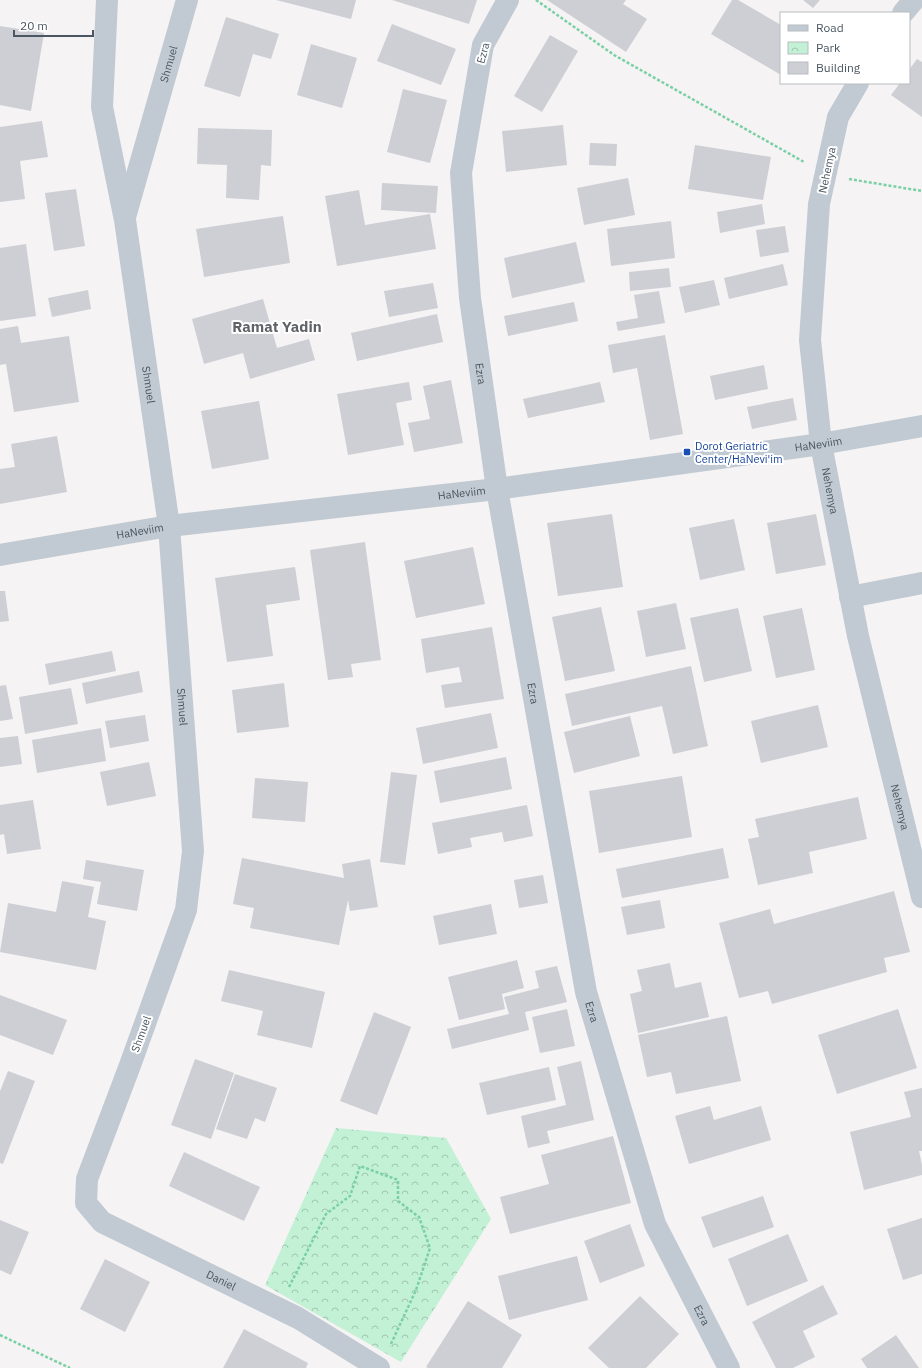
<svg xmlns="http://www.w3.org/2000/svg" width="922" height="1368" font-family="'IBM Plex Sans',sans-serif">
<defs>
<pattern id="park-crowns" width="20" height="18" patternUnits="userSpaceOnUse"><rect width="20" height="18" fill="#c3f1d5"/><path d="M2 6a3 3 0 1 1 6 0M12 15a3 3 0 1 1 6 0" fill="none" stroke="#a0c6b0"/></pattern>
</defs>
<rect width="100%" height="100%" fill="#f5f3f3"/>
<!-- park -->
<path fill="url(#park-crowns)" d="M336,1128L446,1138L491,1219L401,1362L265,1285Z"/>
<!-- building -->
<path fill="#cdcfd5" d="M276,0H356L351,19Z
M392,0H477L469,24Z
M547,0H626L623,4L647,19L626,52Z
M732,0H738L781,25V75L711,34Z
M803,0H820L813,8Z
M226,17L279,34L271,59L253,54L240,97L204,86Z
M392,24L456,49L441,85L377,61Z
M0,26L44,33L31,111L0,105Z
M550,35L578,51L542,112L514,96Z
M311,44L357,58L342,108L297,95Z
M917,59L922,62V117L891,95L900,83H909V70Z
M403,89L447,100L430,163L387,152Z
M42,121L48,157L20,161L25,199L0,202V127Z
M563,125L567,165L506,172L502,131Z
M198,128L272,130L271,166L261,165L259,200L226,198L227,165L197,164Z
M590,143L617,144L616,166L589,165Z
M695,145L771,157L763,200L688,189Z
M628,178L635,215L584,225L577,188Z
M382,183L438,186L436,213L381,210Z
M76,189L85,246L54,251L45,193Z
M359,190L365,225L430,214L436,249L337,266L325,196Z
M762,204L765,224L720,233L717,212Z
M283,216L290,263L204,277L196,229Z
M671,221L675,258L611,266L607,229Z
M785,226L789,252L760,257L756,230Z
M576,242L585,282L512,298L504,258Z
M26,244L36,316L0,321V248Z
M783,264L788,285L729,299L724,278Z
M669,268L671,287L630,291L629,272Z
M714,280L720,305L685,313L679,287Z
M433,283L438,308L389,317L384,291Z
M88,290L91,309L52,317L48,298Z
M659,291L665,323L618,331L616,322L638,318L634,295Z
M263,299L277,348L309,339L315,360L250,379L243,353L204,364L192,319Z
M574,302L578,321L508,336L504,316Z
M437,314L443,342L357,361L351,333Z
M18,326L21,343L69,336L79,402L14,412L6,364L0,365V329Z
M665,335L683,434L650,440L637,368L613,373L608,345Z
M764,365L768,389L715,400L710,376Z
M451,380L463,443L414,452L408,423L430,419L423,386Z
M409,382L412,400L396,403L404,445L348,455L337,394Z
M600,382L605,402L528,418L523,399Z
M793,398L797,420L752,429L747,407Z
M259,401L269,459L212,469L201,411Z
M57,436L67,492L0,504V469L15,467L11,444Z
M612,514L623,587L558,596L547,523Z
M816,514L826,565L776,574L767,523Z
M734,519L745,570L700,580L689,528Z
M365,542L381,660L351,664L353,677L328,680L310,550Z
M473,547L485,604L416,618L404,561Z
M295,567L300,600L266,605L273,656L227,662L215,578Z
M0,591H5L9,621L0,622Z
M676,603L686,649L646,657L637,611Z
M601,607L615,671L565,681L552,617Z
M738,608L752,671L704,682L690,618Z
M802,608L815,670L776,678L763,616Z
M492,627L504,699L445,708L441,685L462,682L459,667L426,673L421,639Z
M112,651L116,671L49,685L45,664Z
M691,666L708,746L673,754L662,706L572,726L565,694Z
M139,671L143,692L86,704L82,683Z
M284,683L289,727L237,733L232,690Z
M6,685L13,719L0,721V686Z
M71,688L78,724L25,734L19,697Z
M818,705L828,747L761,763L751,721Z
M491,713L498,748L423,764L416,728Z
M145,715L149,741L110,748L105,721Z
M630,716L640,756L574,773L564,732Z
M101,728L106,761L37,773L32,740Z
M18,736L22,764L0,767V738Z
M506,757L512,789L440,803L434,771Z
M149,762L156,796L107,806L100,772Z
M391,772L417,775L405,865L380,862Z
M682,776L692,837L599,853L589,791Z
M255,778L308,782L305,822L252,818Z
M858,797L867,839L809,852L813,873L758,885L748,839L759,837L755,819Z
M33,800L41,849L7,854L4,834L0,835V805Z
M527,805L533,836L504,842L502,832L470,838L472,847L438,854L432,823Z
M723,848L729,878L622,898L616,869Z
M242,858L344,878L342,864L370,859L378,907L350,911L348,900L339,945L250,928L254,908L233,904Z
M86,860L144,870L137,911L97,904L101,882L83,879Z
M543,875L548,903L519,908L514,880Z
M62,881L94,887L88,917L106,921L96,970L0,952L8,903L56,912Z
M894,891L910,952L884,958L887,972L772,1004L768,991L739,998L719,923L770,909L774,924Z
M660,900L665,928L627,935L621,907Z
M491,904L497,934L439,945L433,916Z
M517,960L524,988L502,994L505,1009L459,1020L448,977Z
M670,963L675,988L701,982L709,1017L638,1033L630,994L642,991L637,970Z
M557,966L567,1002L525,1012L529,1030L452,1049L447,1029L509,1014L504,997L539,988L535,971Z
M229,970L325,992L312,1048L257,1035L263,1011L221,1001Z
M0,995L67,1020L53,1055L0,1035Z
M567,1009L575,1046L540,1053L532,1017Z
M898,1009L917,1068L837,1094L818,1035Z
M374,1012L411,1027L377,1115L340,1101Z
M727,1016L741,1081L676,1094L671,1072L647,1077L638,1035Z
M195,1059L234,1073L211,1139L171,1125Z
M581,1061L594,1120L547,1131L550,1143L528,1148L521,1116L566,1105L557,1067Z
M549,1067L556,1100L487,1115L479,1083Z
M8,1071L35,1081L3,1164L0,1163V1091Z
M235,1074L277,1088L265,1122L255,1118L247,1139L216,1129Z
M922,1088V1151H919L922,1165V1175L864,1190L850,1132L911,1117L904,1092Z
M710,1106L714,1120L761,1106L771,1140L689,1164L675,1116Z
M613,1136L631,1203L510,1234L500,1197L549,1184L541,1155Z
M184,1152L260,1187L244,1221L169,1186Z
M763,1196L774,1227L713,1248L701,1217Z
M922,1218V1274L903,1280L887,1229Z
M0,1220L29,1232L11,1275L0,1270Z
M630,1224L645,1266L600,1283L584,1241Z
M788,1234L808,1281L747,1306L728,1259Z
M577,1256L588,1300L509,1320L498,1276Z
M105,1259L150,1282L125,1332L80,1309Z
M823,1285L838,1314L803,1331L815,1357L793,1368H776L752,1322Z
M640,1296L679,1334L646,1368H609L588,1348Z
M468,1301L522,1335L502,1368H428L426,1367Z
M244,1329L308,1363L306,1368H223Z
M896,1335L919,1368H867L861,1359Z"/>
<g fill="none" stroke-linecap="round" stroke-linejoin="round">
<!-- path -->
<path stroke="#7ad0a6" stroke-width="2.5" stroke-dasharray="3 2" stroke-linecap="butt" d="M536,0L614,55L804,162
M849,179L922,191
M289,1287L326,1214L350,1196L360,1166L398,1180V1201L419,1217L430,1248L416,1290L390,1346
M0,1335L70,1368"/>
<!-- minor -->
<g stroke="#c1cad2" stroke-width="22">
<path id="s1" d="M107,0L102,107L125,220L169,526L193,851L186,910L129,1068L87,1179L86,1203L102,1222L298,1318L379,1368"/>
<path id="s2" d="M508,0L483,45L461,173L470,298L497,489L586,992L655,1224L729,1368"/>
<path d="M903,13L914,0"/>
<path id="s3" d="M858,83L838,117L819,204L810,340L821,444L858,636L922,897"/>
<path id="s4" d="M125,217L187,0"/>
<path id="s5" d="M0,555L169,526L497,489L821,444L922,426"/>
<path d="M850,597L922,583"/>
</g>
</g>
<!-- markers -->
<rect fill="#1a4fb4" stroke="#fff" stroke-width="1.5" x="683" y="448" width="8" height="8" rx="2"/>
<g text-anchor="middle" stroke-width="4" stroke-linejoin="round" paint-order="stroke">
<!-- street labels -->
<g font-size="11" fill="#4a5661" stroke="#fff">
<text transform="translate(483 53) rotate(-75)" y="4">Ezra</text>
<text dy="4" stroke="none"><textPath href="#s4" startOffset="159">Shmuel</textPath></text>
<text transform="translate(827 170) rotate(-78)" y="4">Nehemya</text>
<text dy="4" stroke="none"><textPath href="#s2" startOffset="383">Ezra</textPath></text>
<text dy="4" stroke="none"><textPath href="#s1" startOffset="389">Shmuel</textPath></text>
<text dy="4" stroke="none"><textPath href="#s5" startOffset="826">HaNeviim</textPath></text>
<text dy="4" stroke="none"><textPath href="#s3" startOffset="417">Nehemya</textPath></text>
<text dy="4" stroke="none"><textPath href="#s5" startOffset="466">HaNeviim</textPath></text>
<text dy="4" stroke="none"><textPath href="#s5" startOffset="142">HaNeviim</textPath></text>
<text dy="4" stroke="none"><textPath href="#s2" startOffset="707">Ezra</textPath></text>
<text dy="4" stroke="none"><textPath href="#s1" startOffset="713">Shmuel</textPath></text>
<text dy="4" stroke="none"><textPath href="#s3" startOffset="741">Nehemya</textPath></text>
<text dy="4" stroke="none"><textPath href="#s2" startOffset="1031">Ezra</textPath></text>
<text transform="translate(141 1034) rotate(-70)" y="4">Shmuel</text>
<text dy="4" stroke="none"><textPath href="#s1" startOffset="1385">Daniel</textPath></text>
<text dy="4" stroke="none"><textPath href="#s2" startOffset="1355">Ezra</textPath></text>
</g>
<!-- transit labels -->
<g font-size="11" fill="#164399" stroke="#fff" text-anchor="start">
<text x="695" y="450">Dorot Geriatric<tspan x="695" dy="13">Center/HaNevi'im</tspan></text>
</g>
<!-- district labels -->
<g font-size="15" font-weight="bold" fill="#5f6368" stroke="#fff">
<text x="277" y="332">Ramat Yadin</text>
</g>
</g>
<!-- legend -->
<rect x="780" y="12" width="130" height="72" fill="#ffffff" stroke="#b7bbc0"/>
<rect x="788" y="25" width="20" height="6" fill="#c1cad2" stroke="#b7bbc0"/>
<text x="816" y="32" font-size="12" fill="#4a5661">Road</text>
<rect x="788" y="42" width="20" height="12" fill="url(#park-crowns)" stroke="#b7bbc0"/>
<text x="816" y="52" font-size="12" fill="#4a5661">Park</text>
<rect x="788" y="62" width="20" height="12" fill="#cdcfd5" stroke="#b7bbc0"/>
<text x="816" y="72" font-size="12" fill="#4a5661">Building</text>
<!-- scale -->
<path d="M14 30v6h79v-6" fill="none" stroke="#4a5661" stroke-width="2"/>
<text x="20" y="30" font-size="12" fill="#4a5661" stroke="#ffffff" stroke-width="3" paint-order="stroke">20 m</text>
</svg>
